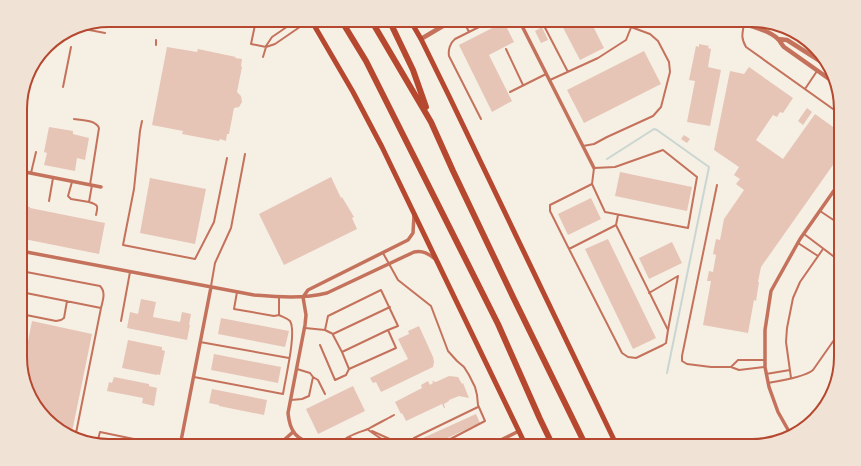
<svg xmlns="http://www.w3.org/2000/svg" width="861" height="466" font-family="Figtree,sans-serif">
<rect width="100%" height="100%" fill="#f6efe4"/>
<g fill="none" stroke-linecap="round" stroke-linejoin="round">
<!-- stream -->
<path stroke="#c9d6d2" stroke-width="2" d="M607,159L654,129L657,130L709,167L667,373"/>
</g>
<!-- building -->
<path fill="#e6c5b7" d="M559,20H590L604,48L580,60Z
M504,22L514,42L489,55L512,101L492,112L459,45Z
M542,27L548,40L541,43L535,31Z
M699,44L709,46L708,48L711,49L708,67L721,70L710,126L687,122L695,81L689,80L696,46L699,47Z
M167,47L197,52L198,49L236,57L235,58L242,59L241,66L242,67L237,92L241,96L242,102L239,107L234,108L229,134H227L226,141L220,139L219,141L182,134L183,131L152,125Z
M644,51L661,84L584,123L567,90Z
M749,67L793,98L783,113L780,112L777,117L773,115L756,140L783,159L815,114L840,132V155L761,267L758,282H759L756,301L754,300L748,333L703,325L711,281H707L709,271L713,272L716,255L713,254L716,239L720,240L724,219L744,190L736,184L740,179L734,175L739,167L714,150L730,71L744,74Z
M807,108L812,112L803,125L798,121Z
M49,127L73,131V134L89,138L85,160L77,158L75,171L44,165L47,153L44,152Z
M684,135L690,139L687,143L681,139Z
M620,172L692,187L687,211L615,196Z
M331,177L341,198L342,197L354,217L352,218L357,229L284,265L259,214Z
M150,178L206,189L195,244L140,233Z
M591,198L601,219L568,235L558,214Z
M20,205L30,207V208L105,223L99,254L24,239V237H21Z
M841,238V247L836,244Z
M608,239L656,338L633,349L585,249Z
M672,242L682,263L649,279L639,258Z
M141,299L156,302L153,317L180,322L182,312L191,314L189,325H190L187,340L127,328L130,312L138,314Z
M221,318L289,331L285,347L218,334Z
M32,321L92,334L71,437L38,411L22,371Z
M419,326L433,357L434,362L433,367L381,392L376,382L373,383L370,378L408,359L398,339L409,334L408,331Z
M128,340L162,347V350L165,351L160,375L157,374V375L122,368Z
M214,354L281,367L278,383L211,370Z
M449,376L458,377L462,384L463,383L469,398L459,396L449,400V401L444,404L445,408H444L442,404L406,421L402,413L401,414L395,402L422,388L421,385L428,381L430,385L433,383L432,381L436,382Z
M114,377L149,384V386L157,388L154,406L142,403L143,398L107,391L109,382L112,383Z
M353,386L365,411L318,434L306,409Z
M212,389L267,400L264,415L219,406V405L209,403Z
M476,414L480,423L430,446H427L423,438Z"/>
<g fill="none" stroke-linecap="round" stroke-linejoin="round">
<!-- service -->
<path stroke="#c5725c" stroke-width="2" d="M463,20L469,32
M541,20L568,72
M744,24C742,35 741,38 746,47L840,114
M255,25L251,44L266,47L263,57
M74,27L105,33
M156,45V40
M266,46L272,37L297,20
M266,47L275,44L310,20
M506,49L523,85
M550,80L598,58L626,40L634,20
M63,87L71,47
M805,89L817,71
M510,92L546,74
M20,109L27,112V114L20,148
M74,119C82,120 96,120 99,128L90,185
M481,119L449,56C448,50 450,43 455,39L493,20
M142,121L140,131L134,189L123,245L195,259L214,222L227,158
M583,146L594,144L607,137L653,116L661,107L670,72L669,62L658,41L650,34L631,27L623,23L620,20
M663,150L697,177L688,228L605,212L592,184L594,168L615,167Z
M31,173L36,152
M72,182L68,196L71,199L89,202L92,185
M592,184L550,205V211L569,249L616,225L618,215
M717,185L682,356V361L687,364L711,367H731L739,370L765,367
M49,201L53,178
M89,202C99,205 98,206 96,215
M820,211L841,225
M616,225L668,330L678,276L649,293
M804,234L841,262
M798,243L818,256
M569,249L622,353L628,357L636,358L663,345L666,343L668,330
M383,253L398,280L431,306L448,351L457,361L464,367L469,375L475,387L477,395L478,405L485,421L437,446
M21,271L100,286C106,292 103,300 101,308L21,292
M211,286L215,263L231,228L245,154
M237,292L234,309L274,316L279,315V297
M21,314L56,321L61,320L64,318L67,301
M121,321L130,272
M305,328L325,330L328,316L381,290L398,326L388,330L396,348L349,369L346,375L335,380L320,345
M325,330L333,334L390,307
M333,335L342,352
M200,342L289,358
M731,367L738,360H764
M349,369L342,352L388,330
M766,374L790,370
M194,377L283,394C285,380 297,332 290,321C287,318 283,317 279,315
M313,377L318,380L325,394
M791,378L786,342L787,328L793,298L800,282L823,249
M768,383C780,381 805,377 813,370L841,330
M291,400L302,399L309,396L313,377L310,373L297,369
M367,429C377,436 389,446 401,444
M372,431L394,441H400
M348,437L367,446
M75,438L101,308
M453,438L457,446
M97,443L100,432L158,444
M157,446L158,444L164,439L181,441
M338,446C345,436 358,433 368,429C377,424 385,420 394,415
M417,446L414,438L478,407"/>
<!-- minor -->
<path stroke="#c5725c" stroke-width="3.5" d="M519,20L594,168
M20,171L101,187
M21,251L254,295C278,297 303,299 327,293L414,252C423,250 429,254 435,259
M303,297L306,315L305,325L288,413C290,433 296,438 315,446
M303,297L308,290L408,240L413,233L414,215
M791,435L778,412L769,387L765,367V330L771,291L800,239L840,182
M180,446L211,287
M282,446L284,440L293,432
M489,446L519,431"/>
<!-- tertiary -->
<path stroke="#c5725c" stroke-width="4.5" d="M725,20C739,22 768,29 778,39C780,41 782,45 784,47L835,83
M421,39L453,20
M778,39L787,40L828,66"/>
<!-- secondary -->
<path stroke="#b5482f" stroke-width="5" d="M311,20L353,92L382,147L526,446
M410,20L421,39L449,96L617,446"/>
<!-- motorway -->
<path stroke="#b5482f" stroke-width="6" d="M341,20L366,61L498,324L540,419L553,446
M371,20L431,122L453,171L514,299L586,446
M389,20L413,70L426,107"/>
</g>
<!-- crop -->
<path d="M0 0H861V466H0ZM109 27H752A82 82 0 0 1 834 109V357A82 82 0 0 1 752 439H109A82 82 0 0 1 27 357V109A82 82 0 0 1 109 27Z" fill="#f1e2d6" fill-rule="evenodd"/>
<path fill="none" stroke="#b5482f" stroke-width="2" d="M109 27H752A82 82 0 0 1 834 109V357A82 82 0 0 1 752 439H109A82 82 0 0 1 27 357V109A82 82 0 0 1 109 27Z"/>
</svg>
